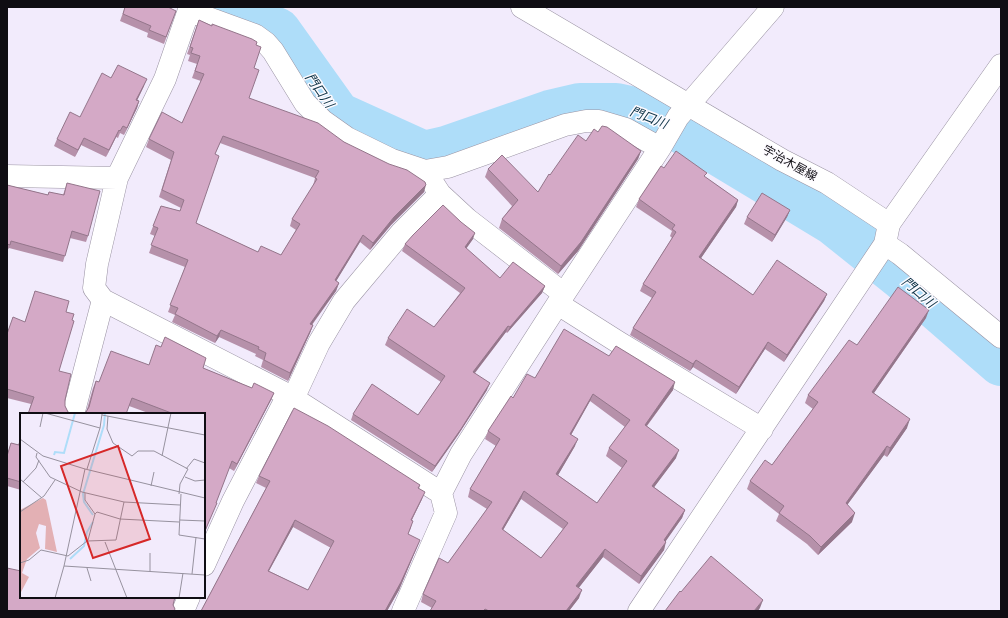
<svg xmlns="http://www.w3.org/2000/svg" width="1008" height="618" font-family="Arial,'Noto Sans JP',sans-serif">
<rect width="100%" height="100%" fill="#f2ebfc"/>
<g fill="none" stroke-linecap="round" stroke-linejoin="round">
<!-- river -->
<path stroke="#aeddf9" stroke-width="46" d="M225,7L278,31L338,115L424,154L446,149L550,113L580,106H616L639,111L661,120L686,133L833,222L903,278L1001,363"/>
<!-- minor casing -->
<g stroke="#9a93a3" stroke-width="23">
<path id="minor" d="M190,7L165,79L117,178L97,264L94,288L103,300L288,395L441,493
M189,11L255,35L266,43L273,51L305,103L323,121L347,138L392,160L425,171L448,167L565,125L586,121H599L626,129L660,148
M7,176L117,178
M440,194L467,219L564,294
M885,244L900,254L1001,337
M558,304L618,342L762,429
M293,399L319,343L344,301L401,233L440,194L425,171
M74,411L103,300
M204,565L233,501L288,395
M183,611L189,597
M403,611L446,513L441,493L461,454L564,294L660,148L678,117L773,7
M639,611L885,244L889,224"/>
</g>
<!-- major casing -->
<g stroke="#9a93a3" stroke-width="23">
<path id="major" d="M522,7L782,160L827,183L889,224L1001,65"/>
</g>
<!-- minor -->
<use href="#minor" stroke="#fff" stroke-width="22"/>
<!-- major -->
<use href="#major" stroke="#fff" stroke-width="22"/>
</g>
<!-- wall -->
<path fill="#b691aa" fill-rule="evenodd" d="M125,7L176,11L164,44L147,37L148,33L120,21Z
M199,20L256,45L254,68L249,98L344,142L424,192L391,225L370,250L360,242L336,281L339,283L336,291L312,325H313L310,333L288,381L261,367L263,360L255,356L256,354L219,337L215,343L172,322L175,315L168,312L185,267L149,253L155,236L150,234L161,206L180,211L181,208L159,197L171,160L146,147L149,139L182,123L201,81L192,78L197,64L188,61L190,55L187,54ZM220,143L315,178L313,186L292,219L290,226L296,230L281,255L258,252L196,223L215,154Z
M111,78L144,86L137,100L139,101L137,108L124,135L120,133L118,138L116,137L106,157L81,145L75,157L54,146L57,139L80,117Z
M598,132L641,151L638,159L578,251L558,274L499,228L502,219L512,206L485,177L488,169L538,192L550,175L586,141Z
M664,168L705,177L738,200L736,207L701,258L753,295L827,294L824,301L784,362L765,349L736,394L693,367L690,371L630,335L633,328L652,298L640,291L643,284L672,238L670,236L672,231L636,207L639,199Z
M67,183L88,236L86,242L70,238L63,262L9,248L7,251V185L48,195L49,192L63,195Z
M790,210L787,217L772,242L744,224L747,217Z
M473,239L466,249L500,278L545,286L542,293L507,333L506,332L475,373L487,390L458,435L432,472L351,420L353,414L418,415L441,382L385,345L388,338L434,327L460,293L402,251L405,244Z
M35,291L66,312L59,371L65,400V406L68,412L71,414H28L31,404L7,398V334L25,322Z
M926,318L874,393L907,428L887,457L884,455L847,505L852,522L818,555L807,544L776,521L779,514L747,489L750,481L772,465L813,409L805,403L808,395L857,345Z
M609,356L673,390L647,426L676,458L654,487L685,510L682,518L665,541L664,550L639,584L603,557L578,588L579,598L569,611H430L432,608L421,602L423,594L448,563L487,509L468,497L470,489L496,446L485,439L488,431L513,398L535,378ZM590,401L625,427L609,448L606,456L622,468L597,503L558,475L575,446L571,435ZM521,499L563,529L541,558L503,530Z
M149,365L203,368L252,388L274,393L271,400L234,471L229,468L204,535V414H151L129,406L86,412L87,409L93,388L96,381L99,382Z
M21,437V490L7,486V455L11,443L18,445Z
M259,476L420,485L419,489L422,499L412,520L411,528L408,534L417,547L399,590L387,611H201L266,488L256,483ZM293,527L331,548L308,590L269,571Z"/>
<!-- shaded-wall -->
<path fill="#94768b" d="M147,79L144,86L134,107L136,100Z
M139,101L137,108L124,135L127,128Z
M119,130L116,137L106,157L109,150Z
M84,138L81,145L75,157L78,150Z
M641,151L638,159L578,251L558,274L561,266Z
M426,185L424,192L391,225L370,250L373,243L394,217Z
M738,200L736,207L697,264L699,257Z
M790,210L787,217L772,242L775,235Z
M475,233L473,239L462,254L465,247Z
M363,235L360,242L332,288L335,280Z
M339,283L336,291L307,331L310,324Z
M545,286L542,293L507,333L510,327Z
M827,294L824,301L784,362L787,355Z
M929,310L926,318L869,400L872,392Z
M313,325L310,333L288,381L290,373Z
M508,326L506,332L470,379L473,372Z
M221,330L219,337L215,343L217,336Z
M768,342L765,349L736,394L739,387Z
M696,360L693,367L690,371L693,364Z
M675,382L673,390L642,432L645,425Z
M490,383L487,390L458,435L432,472L435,466Z
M274,393L271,400L234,471L237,464Z
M593,394L590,401L567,442L570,434Z
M910,419L907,428L887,457L890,448Z
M578,439L575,446L554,482L556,474Z
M887,446L884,455L842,512L846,503Z
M679,450L676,458L649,494L652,486Z
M524,491L521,499L499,537L502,529Z
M425,492L422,499L408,527L411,520Z
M685,510L682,518L661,548L664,540Z
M855,513L852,522L818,555L821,547Z
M295,520L293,527L265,578L268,571Z
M420,540L399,590L387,611H385Z
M666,542L664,550L639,584L641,576Z
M605,549L603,557L574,594L576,586Z
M582,590L579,598L569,611H566Z
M763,600L760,608L758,611H754Z"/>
<!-- building -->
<path fill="#d4a9c6" stroke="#94768b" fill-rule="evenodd" d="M125,7H168L176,11L166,37L149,30L151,26L123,14Z
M199,20L212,26V24L252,39L257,42L256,45L261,47L254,68L259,70L249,98L318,123L344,142L389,164L407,170L425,182L426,185L394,217L373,243L363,235L335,280L339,283L310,324L313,325L290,373L264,360L266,353L258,349L259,347L221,330L217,336L175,314L178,308L170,305L188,260L151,245L158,228L153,226L161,206L180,211L184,200L162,190L174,152L149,139L162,112L182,123L204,74L195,71L200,56L191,53L193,48L190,47ZM223,136L319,171L315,178L317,179L292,219L300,224L281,255L261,246L258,252L196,223L219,156L215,154Z
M118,65L147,79L136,100L139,101L127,128L123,126L120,131L119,130L109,150L84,138L78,150L57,139L70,112L80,117L102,73L111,78Z
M602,126L607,127L641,151L581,242L561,266L502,219L518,200L488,169L502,155L538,192L549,174L550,175L578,135L586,141L594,129L598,132Z
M676,151L707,173L704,176L738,200L699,257L753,295L777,260L827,294L787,355L768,342L739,387L696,360L693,364L633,328L656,292L643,284L676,232L672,229L675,225L639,199L661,166L664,168Z
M67,183L100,191L88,236L72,231L65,256L11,241L10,245L7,244V185L48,195L49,192L64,195Z
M762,193L790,210L775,235L747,217Z
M443,205L461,222L475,233L465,247L500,278L513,262L545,286L510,327L508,326L473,372L490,383L461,429L435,466L353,414L372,384L418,415L445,376L388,338L407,309L434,327L465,288L405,244L413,235Z
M898,287L929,310L872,392L910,419L890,448L887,446L846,503L855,513L821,547L810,536L779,513L784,506L750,481L765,460L772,465L818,402L808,395L849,340L857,345Z
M35,291L69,301L66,312L74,314L72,320L74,321L59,371L71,374L65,400V406L68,412L71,414H28L34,397L7,389V334L13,317L25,322Z
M564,329L609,356L616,346L675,382L645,425L679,450L652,486L685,510L664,540L666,542L641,576L605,549L576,586L582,590L566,611H489L485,609L483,611H430L436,601L423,594L439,558L448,563L492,502L470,489L500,439L488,431L511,396L513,398L527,374L535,378ZM593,394L630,420L609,448L627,461L597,503L556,474L578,439L570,434ZM524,491L568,523L541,558L502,529Z
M165,337L206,358L203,368L252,388L254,383L274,393L237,464L232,461L216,503H217L204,533V414H174L132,398L126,414H82L86,412L89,407L96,381L99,382L111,351L149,365L156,345L161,347Z
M294,408L328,426L420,485L418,488L425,492L411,520L413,521L408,534L420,540L401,582L385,611H201L270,481L259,476ZM295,520L334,541L308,590L268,571Z
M21,438V482L7,478V456L11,443L19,445Z
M711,556L763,600L754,611H665L680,591L681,592Z
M7,568L21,571V597H175L173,605L175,609L174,611H7Z"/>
<g text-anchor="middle" stroke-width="3" stroke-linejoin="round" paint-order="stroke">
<!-- street labels -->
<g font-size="12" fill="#0f0d13" stroke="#fdfbff">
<text transform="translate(790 163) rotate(29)" y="4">宇治木屋線</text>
</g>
<!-- water labels -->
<g font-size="13" font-style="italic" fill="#0e3448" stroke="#fdfbff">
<text transform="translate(320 90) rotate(55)" y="5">門口川</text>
<text transform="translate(649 117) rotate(21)" y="5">門口川</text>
<text transform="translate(919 292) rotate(41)" y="5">門口川</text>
</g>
</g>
<!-- overview -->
<g transform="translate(20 413)">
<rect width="185" height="185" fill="#f2ebfc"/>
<path d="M23,85L26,87L37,139L25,136L26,113L19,111L16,120L20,135L7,146L2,160L9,164L0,181V97Z" fill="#e3b0b4"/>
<path fill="none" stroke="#aeddf9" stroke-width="2" d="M34,42L35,39L44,40L55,0M73,102L64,89L63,81L84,12L85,0M50,146L64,133L67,119L73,109"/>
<path fill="none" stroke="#97929f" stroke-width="1" d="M25,0L80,15M82,2L185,22M88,3L87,16L93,30L112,43L118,38H134L168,56L160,71L159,81M20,14L23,0M0,26L23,43L65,56L44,153M17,40L16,44L30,64L62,79L104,89L160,92M142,43L151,0M65,56L185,85M67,56L80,15L82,1M166,56L174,46L185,50M165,64L175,68L185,67M0,66L22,85M3,69L16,55L19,47M131,73L134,59M65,80V87L75,101L68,127M161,81L159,122L185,126M0,99L24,83L35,67M75,101L77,99L100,106M100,106L159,109M160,107L185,108M85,129L107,185M130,140V158M0,150L9,147L21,137L48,143L67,128L96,127L104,89M67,155L71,168M172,161L176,124M35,185L44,153L185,162M159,185L163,160"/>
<path fill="#d62828" fill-opacity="0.15" stroke="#d62828" stroke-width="2" d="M98,33L130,126L73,145L41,53Z"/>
<rect width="185" height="185" fill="none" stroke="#0f0d13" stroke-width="2"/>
</g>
<!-- border -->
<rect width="1008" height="618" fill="none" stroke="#0f0d13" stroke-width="16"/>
</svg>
